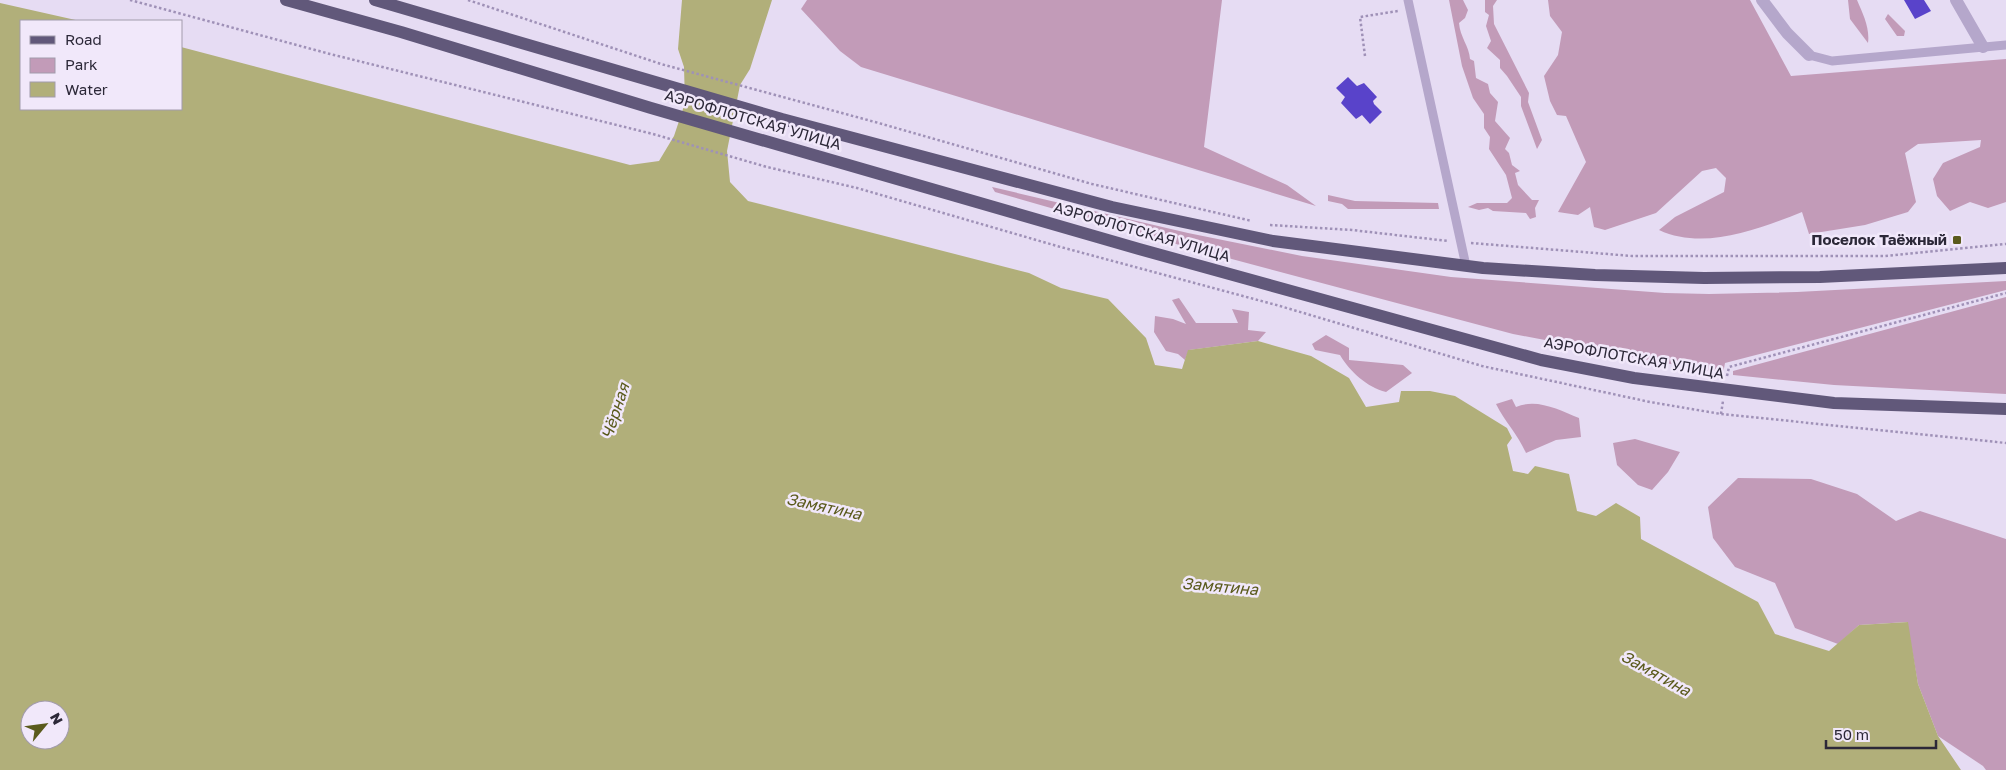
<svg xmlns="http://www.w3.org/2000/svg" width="2006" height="770" font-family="'Golos Text',sans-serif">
<rect width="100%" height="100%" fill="#e6dcf3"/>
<!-- green -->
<path fill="#c29bb8" d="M807,0H1222L1204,147L1287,185L1316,206L861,67L840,51L801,9Z
M1449,0H1463L1468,10L1465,18L1459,23C1460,37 1469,46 1470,59L1474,61L1476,78L1488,84L1490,93L1498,102L1495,121L1510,138L1505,149L1509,153L1512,165L1520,171L1515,173L1518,185L1532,200H1539L1535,208L1536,217L1530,219L1526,213L1493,211L1488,208L1479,210L1468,207L1477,203H1507L1512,198L1506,175L1489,149L1490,137L1484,128V114L1473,98L1462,66Z
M1485,0H1497L1493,6L1494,24L1529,93L1528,102L1542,140L1537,149L1521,106V97L1507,76L1500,68V60L1487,48L1491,41L1486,26L1489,15L1485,12Z
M1548,0H1750L1791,76L2006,59V202L1988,208L1970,202L1950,211L1937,196L1933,179L1943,163L1980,147L1981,140L1918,144L1905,153L1916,202L1908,212L1865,225L1809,234L1802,212C1759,229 1704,251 1659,230L1675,217L1724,192L1726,178L1716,168L1702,171L1656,213L1605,230L1594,227L1590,207L1578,215L1558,212L1586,162L1566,116L1557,115L1550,101L1544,76L1558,55L1562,32L1550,16Z
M1848,0H1857C1863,14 1870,28 1868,43L1850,19Z
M1888,14L1905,31L1904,36H1897L1885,19Z
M992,187L1188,233L1302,256L1451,277L1665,293L1709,294L1797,292L2006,281V290L1725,363L1723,374L1513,334L1183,246L995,192Z
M1328,195L1355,201L1438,203L1439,209H1348L1342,204L1328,201Z
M2006,297V394L1834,385L1733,375V371Z
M1179,298L1196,323H1238L1232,309L1249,312L1248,330L1266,332L1258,341L1189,350L1185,360L1178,354L1166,351L1154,332L1155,316L1173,319L1186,324L1172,300Z
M1326,335L1349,348V360L1403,365L1412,373L1386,392C1367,387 1350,372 1340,355L1315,350L1312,344Z
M1512,399L1516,407C1537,398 1559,410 1579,418L1581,437L1556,440L1526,453C1517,433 1505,422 1496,404Z
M1635,439L1680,452L1668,472L1652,490L1638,485L1617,465L1613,443Z
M1738,478L1811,479L1857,494L1896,521L1920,511L2006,539V770H1986L1983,766L1938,736L1918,684L1907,622L1859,625L1838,644L1795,628L1775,583L1735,567L1713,538L1708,507Z"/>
<!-- water -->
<path fill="#b1af7a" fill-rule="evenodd" d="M682,0H772L750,69L740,85L727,151L730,182L748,201L1029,273L1061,288L1108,299L1146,338L1155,365L1182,369L1188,350L1258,341L1311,356L1349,378L1366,407L1399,402L1401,391H1430L1455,396L1507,428L1512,438L1507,445L1513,471L1528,474L1535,466L1569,474L1577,511L1596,516L1616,503L1640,517L1641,539L1758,602L1775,634L1829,651L1859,625L1908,622L1918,684L1938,736L1961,770H0V3L80,21H21V109H181V47L630,165L659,161L674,136L685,103L684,67L678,49ZM30,710H60V740H30Z"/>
<!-- building -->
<path fill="#5943ca" d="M1904,0H1924L1931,11L1915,19Z
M1348,77L1357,86L1364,83L1377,97L1373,101L1374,104L1382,112L1370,124L1362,115L1356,119L1341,103L1345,97L1336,88Z"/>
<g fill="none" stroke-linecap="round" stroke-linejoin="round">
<!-- path -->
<path stroke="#9f91b7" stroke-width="2.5" stroke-dasharray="2.5 2.5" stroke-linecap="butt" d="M130,0L330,54L653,134L767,167L857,188L1057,246L1280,306L1482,366L1650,402L1721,414L2006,443
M468,0L661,64L875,122L1092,184L1252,221
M1365,56L1360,17L1398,11
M1270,225L1352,230L1448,241
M1471,243L1632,256H1885L2006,244
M1727,376L1729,367L2006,293
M1721,414L1723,401"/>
<!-- lane -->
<path stroke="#b5a7cb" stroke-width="9" d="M1408,0L1466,266
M1809,55L1832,61L2006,45"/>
<!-- street -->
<path stroke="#b5a7cb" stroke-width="12" d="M1762,0L1787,33L1809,55
M1956,0L1983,47"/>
<!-- primary -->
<path stroke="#61587a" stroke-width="12" d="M286,0L401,32L651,108L1139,249L1541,360L1634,378L1834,403L2006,409
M375,0L782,119L1112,207L1273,241L1483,268L1595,275L1704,278L1820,277L2006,268"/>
</g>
<!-- markers -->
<rect fill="#5a5a1c" stroke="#f1e8fa" stroke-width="2" x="1952" y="235" width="10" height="10" rx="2.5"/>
<g text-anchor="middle" stroke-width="5" stroke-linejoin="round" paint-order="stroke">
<!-- street labels -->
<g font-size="15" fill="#2c2838" stroke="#f1e8fa">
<text transform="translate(753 120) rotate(16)" y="5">АЭРОФЛОТСКАЯ УЛИЦА</text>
<text transform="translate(1142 232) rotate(16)" y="5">АЭРОФЛОТСКАЯ УЛИЦА</text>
<text transform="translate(1634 358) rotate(10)" y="5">АЭРОФЛОТСКАЯ УЛИЦА</text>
</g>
<!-- poi labels -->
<g font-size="15" font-weight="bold" fill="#2c2838" stroke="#f1e8fa" text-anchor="end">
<text x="1947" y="245">Поселок Таёжный</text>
</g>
<!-- water labels -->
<g font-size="16" font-style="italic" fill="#5a5a1c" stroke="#f1e8fa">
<text transform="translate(615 411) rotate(-72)" y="6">Чёрная</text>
<text transform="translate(824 506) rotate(12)" y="6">Замятина</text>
<text transform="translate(1220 586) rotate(5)" y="6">Замятина</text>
<text transform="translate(1656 673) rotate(29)" y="6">Замятина</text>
</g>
</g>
<!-- legend -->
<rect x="20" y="20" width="162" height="90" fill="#f1e8fa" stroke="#a29bac"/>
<rect x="30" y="36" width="25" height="8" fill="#61587a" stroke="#a29bac"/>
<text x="65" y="45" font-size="15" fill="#2c2838">Road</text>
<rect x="30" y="58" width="25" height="15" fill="#c29bb8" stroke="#a29bac"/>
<text x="65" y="70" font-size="15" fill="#2c2838">Park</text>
<rect x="30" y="82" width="25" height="15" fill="#b1af7a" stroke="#a29bac"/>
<text x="65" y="95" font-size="15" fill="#2c2838">Water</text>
<!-- north arrow -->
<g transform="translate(45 725) rotate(61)"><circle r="24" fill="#f1e8fa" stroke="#a29bac"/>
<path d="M0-4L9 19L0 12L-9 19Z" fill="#5a5a1c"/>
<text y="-8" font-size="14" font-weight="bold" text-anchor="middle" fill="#2c2838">N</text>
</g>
<!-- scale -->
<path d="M1826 740v8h110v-8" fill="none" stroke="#2c2838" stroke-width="2.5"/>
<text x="1834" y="740" font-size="15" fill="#2c2838" stroke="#f1e8fa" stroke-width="4" paint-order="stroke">50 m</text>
</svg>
